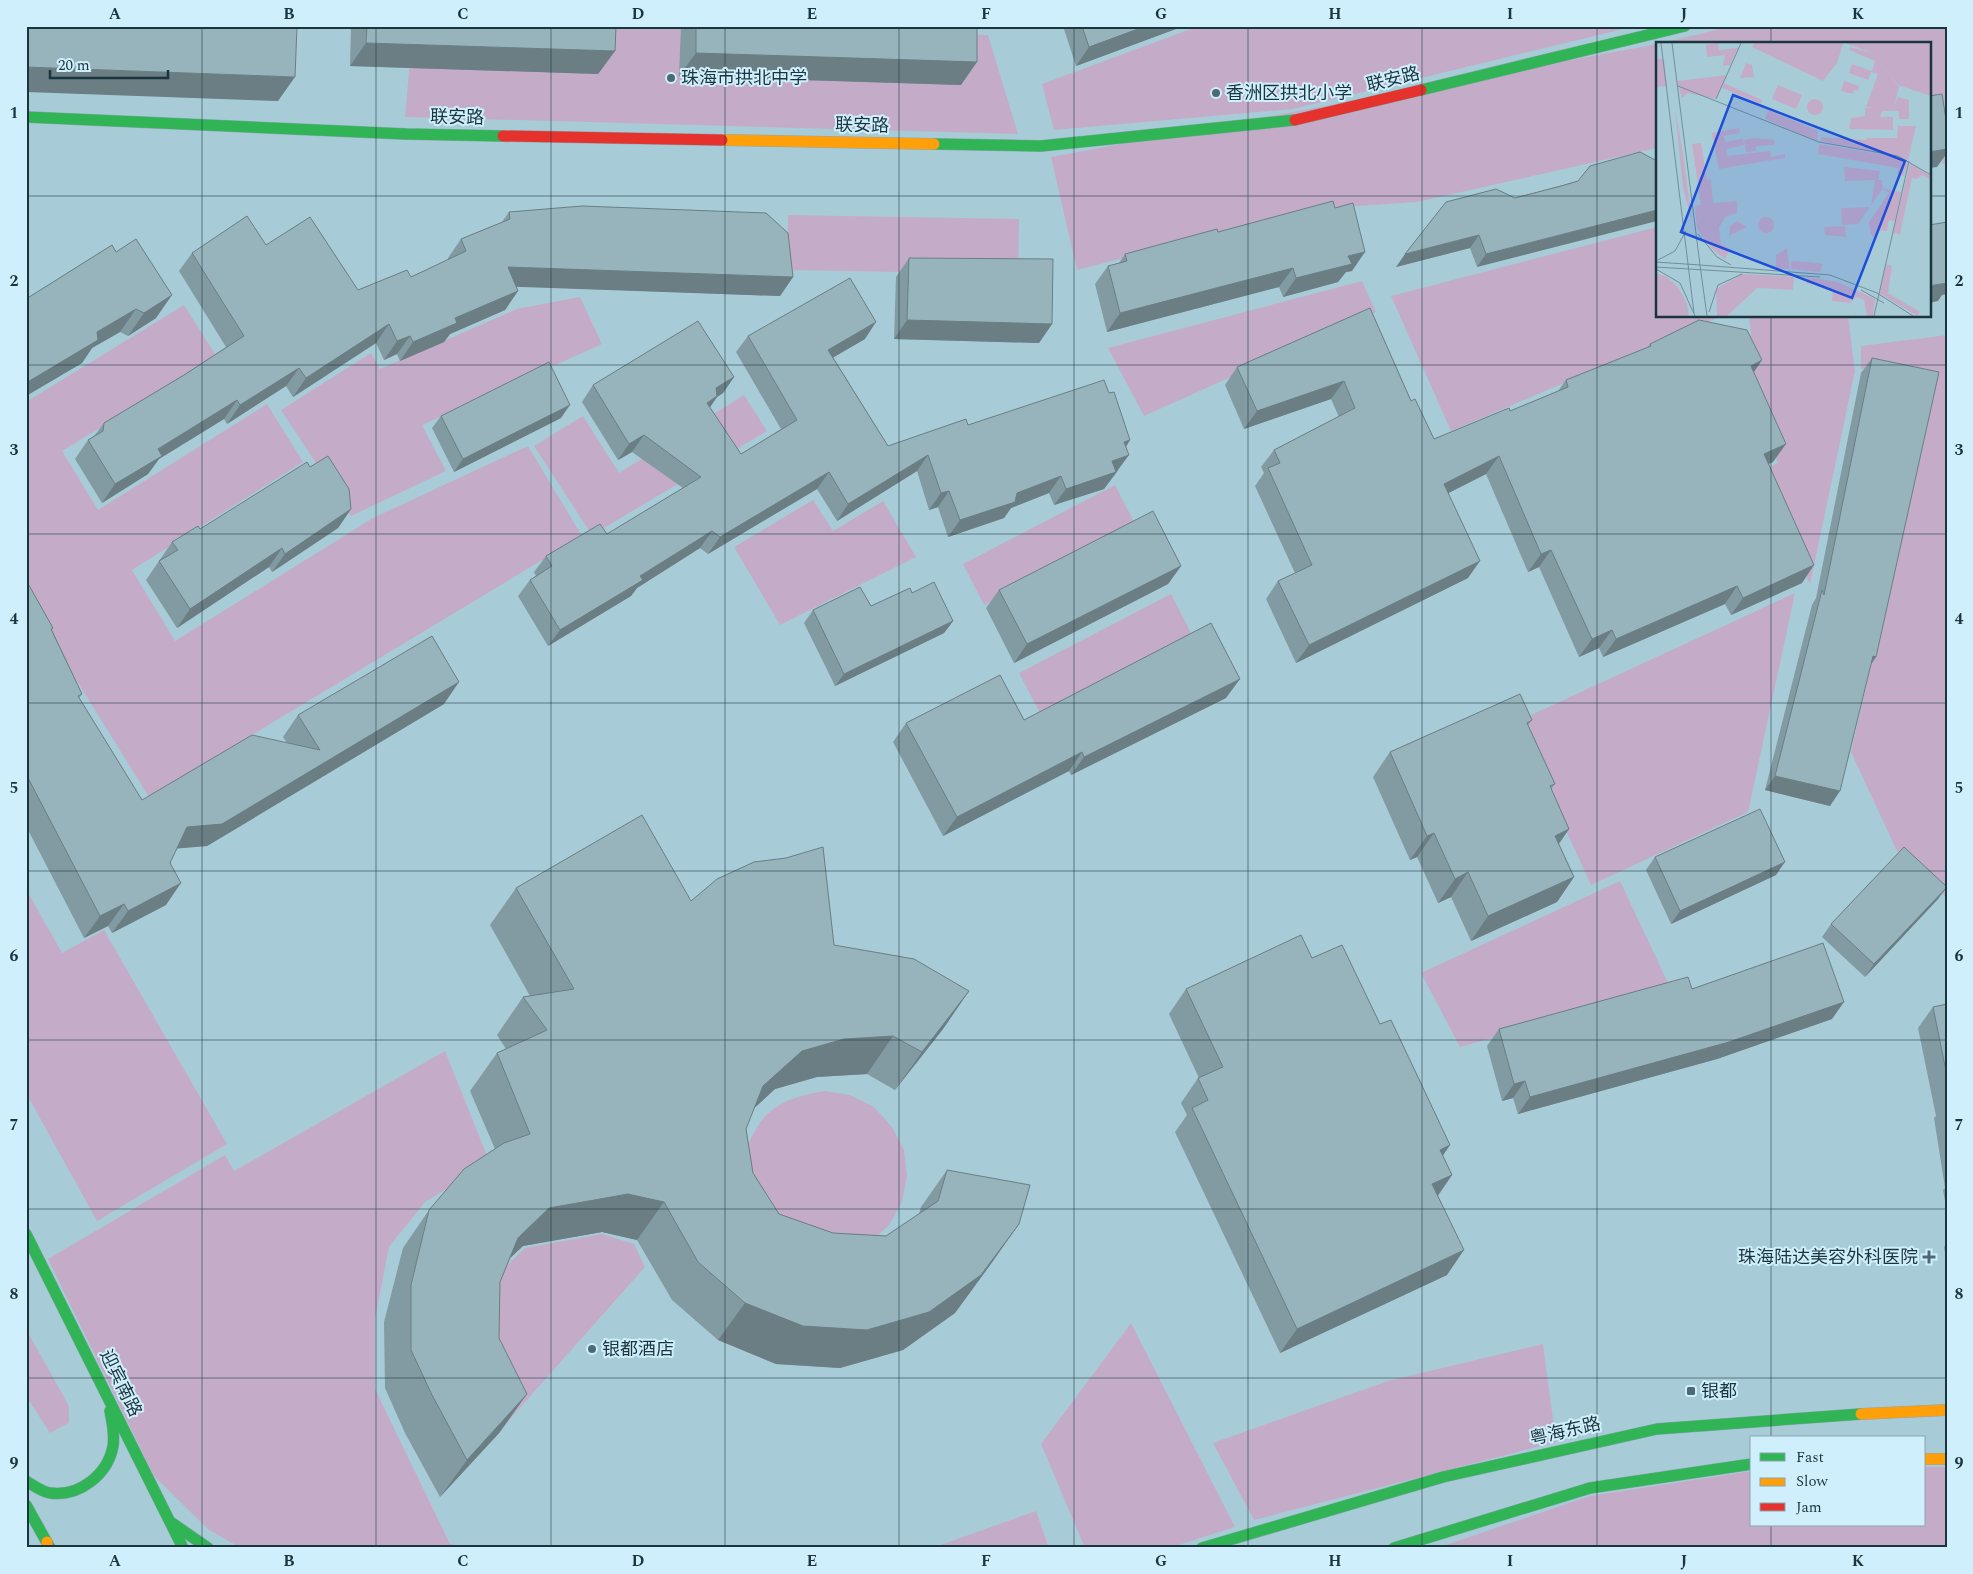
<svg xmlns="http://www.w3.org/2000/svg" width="1973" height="1574" font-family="Spectral,'Noto Sans SC',serif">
<rect width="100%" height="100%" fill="#a8cbd8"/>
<!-- green -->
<path fill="#c4acc9" d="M413,26H644L988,35L1018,134L405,117Z
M1199,26H1636L1293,109L1054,130L1042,84Z
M1732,26H1947V163L1943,164L1932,96H1929V44H1658Z
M1657,44V148L1417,202L1313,209L1077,270L1051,157Z
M788,215L1019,219L1018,274L787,270Z
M1657,227V316H1722L1451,431L1391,296Z
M1362,281L1376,312L1144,416L1108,348Z
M580,297L602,344L422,425L446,471L351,516L281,410L371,353L380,369L517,309Z
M184,305L217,357L62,451L98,510L267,404L303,462L132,570L175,641L373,518L528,446L582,536L149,797L26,599V402Z
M1749,316H1848L1855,371L1810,584L1758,473L1778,463L1760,421Z
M1947,335V898L1897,851L1851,752L1889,587L1933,382L1861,369V346Z
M744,395L767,431L592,535L534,446L583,416L619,473Z
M1115,485L1136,526L984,605L963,564Z
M813,500L833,531L883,501L916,557L780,625L734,547Z
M1795,593L1748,812L1591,885L1516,722Z
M1171,594L1192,635L1040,713L1019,673Z
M1620,881L1670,987L1460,1047L1421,973Z
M26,889L62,953L104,930L227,1144L97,1221L26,1093Z
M445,1051L490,1163L425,1202L389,1247L375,1319V1389L450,1544L477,1548H241L209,1530L154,1476L48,1259L225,1155L234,1171Z
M825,1091L850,1095L874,1107L892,1127L904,1150L907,1176L902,1202L889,1225L870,1243L790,1250L743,1156C761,1111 777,1099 825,1091Z
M602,1234L634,1244L645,1267L502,1428L496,1276L525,1248Z
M1131,1323L1235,1527L1169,1548H1085L1041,1444Z
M26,1329L69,1406V1423L50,1433L26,1396Z
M1543,1344L1556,1442L1254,1520L1213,1443L1388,1381Z
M1924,1467H1947V1548H1437L1590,1496L1752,1471V1525H1924Z
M1036,1511L1049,1548H932Z"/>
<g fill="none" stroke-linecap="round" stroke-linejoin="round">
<!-- fast casing -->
<g stroke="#8ca8b2" stroke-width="12">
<path id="fast" d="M1421,90L1685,26
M26,117L406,134L503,136
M934,144L1041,146L1295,120
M26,1234L183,1548
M26,1481C33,1485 42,1492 50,1493C80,1497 108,1474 113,1446C115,1434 112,1422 110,1411
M26,1505L50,1548
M172,1523L208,1548
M1202,1548L1443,1477L1657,1429L1861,1414
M1394,1548L1590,1488L1752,1464"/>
</g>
<!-- slow casing -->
<g stroke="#8ca8b2" stroke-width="12">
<path id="slow" d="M722,140L934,144
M1861,1414L1947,1410
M1924,1459H1947
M47,1542V1548"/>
</g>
<!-- jam casing -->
<g stroke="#8ca8b2" stroke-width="12">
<path id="jam" d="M1295,120L1421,90
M503,136L722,140"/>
</g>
<!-- fast -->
<use href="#fast" stroke="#30b455" stroke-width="11"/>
<!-- slow -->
<use href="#slow" stroke="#ff9f0a" stroke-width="11"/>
<!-- jam -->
<use href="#jam" stroke="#e5322d" stroke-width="11"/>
</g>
<!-- wall -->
<path fill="#829ba2" d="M351,26H616L615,51L598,74L350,66Z
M681,26H977L961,85L679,76Z
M1063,26H1184L1076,66Z
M1640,152L1477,267L1470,248L1396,267L1515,198L1578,181Z
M1335,208L1352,271L1346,272L1338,282L1283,297L1279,287L1107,332L1095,284L1108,266L1119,263L1125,254Z
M509,212L793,277L780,296L516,286L518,291L505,310L450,334L444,342L400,361L397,354L384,360L376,343L293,397L286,386L227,424L224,419L159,459L148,474L102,503L75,459L88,440L95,435L104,423L184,375L226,347L179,271L192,253L266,245L358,290L411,277L448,260V258L461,239L502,222Z
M112,245L156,318L128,336L120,332L92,348L82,363L26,396V299Z
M909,258L1052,324L1039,343L894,339L896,277Z
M1370,308L1411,401L1434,439L1510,411L1558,391L1566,380L1648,347L1650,344L1754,372L1773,462L1769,464L1802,583L1731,615L1725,604L1603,657L1599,648L1579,657L1539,567L1528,572L1486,474L1448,493L1468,578L1296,663L1266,599L1278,581L1295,573L1255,486L1264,473L1261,467L1274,450L1339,417L1331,399L1244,429L1225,385L1237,367Z
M748,336L865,339L833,357L888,446L968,425L1109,393L1130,440L1126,447L1117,472L1104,489L1054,505L1049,493L1011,508L1004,518L948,537L938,507L929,510L917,471L837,521L817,489L708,554L700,548L637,588L631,596L548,646L518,596L530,580L536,576L534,572L546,556L607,534L683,488L632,452L618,460L582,402L593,385L734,377L723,393L717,397L710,407L741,454L781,429L736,352Z
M1872,358L1876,657L1871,664L1830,806L1765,790L1812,605L1816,598L1861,373Z
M441,416L561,418L454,472L432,428Z
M310,467L351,509L338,528L272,572L269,567L177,628L146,580L172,542L200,529Z
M1181,566L1168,584L1014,663L986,608L999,590Z
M26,580L53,628L52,630L82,694L79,698L142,800L287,743L283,737L298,715L444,704L207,846L177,848L170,863L166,905L112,933L108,926L84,938L26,826Z
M912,593L953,621L944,633L835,686L804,623L813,610L871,606Z
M1226,698L1071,775L1069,771L943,836L893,742L906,723L1024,720Z
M1532,720L1528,725L1555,784L1551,789L1569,829L1559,844L1574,877L1557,902L1471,941L1451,897L1438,903L1417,857L1410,860L1373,777L1390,752Z
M1655,857L1776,875L1671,924L1646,870Z
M516,888L691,901L834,945L969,991L943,1029L895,1090L867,1074L817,1077L775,1089L754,1108L746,1129L753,1173L779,1214L833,1233L886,1236L919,1214L921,1207L947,1170L993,1261L955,1313L903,1350L840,1368L776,1364L718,1340L672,1300L637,1240L602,1232L523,1246L510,1258L500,1282L499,1338L500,1432L440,1497L405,1433L385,1388L384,1322L403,1248L429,1210L495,1149L470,1091L497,1053L506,1049L497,1035L523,997L530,996L490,925Z
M1938,899L1865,977L1822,937L1831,924Z
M1312,958L1380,1024L1450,1145L1443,1155L1452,1175L1438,1196L1447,1275L1280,1353L1175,1132L1187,1115L1181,1103L1198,1078H1199L1169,1014L1186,989Z
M1692,989L1832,1019L1717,1059L1518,1114L1513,1098L1502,1101L1487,1046L1499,1029Z
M1947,1004V1212L1943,1190L1945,1188L1934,1118L1936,1116L1918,1028L1933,1007Z
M1947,1243V1265L1944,1247Z"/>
<!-- shaded-wall -->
<path fill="#6a7e84" d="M1146,26H1184L1076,66L1089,47Z
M366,43L615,51L598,74L350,66Z
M696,53L977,62L961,85L679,76Z
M26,67L295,77L278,101L26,92Z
M1947,149V153L1937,167L1929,168V152Z
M1657,210V221L1477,267L1486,254Z
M1479,235L1470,248L1396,267L1405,254Z
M1365,252L1352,271L1346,272L1338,282L1283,297L1296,278L1348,256Z
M508,267L793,277L780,296L494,286Z
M1293,268L1279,287L1107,332L1120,313Z
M1947,281V294L1942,295L1938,301L1929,303V286Z
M518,291L505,310L450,334L444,342L400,361L413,342L455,318Z
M172,295L156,318L128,336L144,313Z
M136,309L120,332L92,348L82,363L26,396V383L97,332Z
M907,320L1052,324L1039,343L894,339Z
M876,322L865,339L817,367L828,350Z
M389,324L376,343L293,397L306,378Z
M410,336L397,354L384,360L397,341Z
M1762,360L1750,378L1751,366Z
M299,368L286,386L227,424L240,405Z
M734,377L723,393L717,397L706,413L695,420L716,388Z
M1344,381L1331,399L1244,429L1257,411Z
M237,400L224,419L159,459L148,474L102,503L115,484L158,449Z
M570,405L561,418L454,472L463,459Z
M644,435L632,452L618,460L629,444Z
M1130,440L1119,457L1124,442Z
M1786,444L1773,462L1752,472L1764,454Z
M928,455L917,471L837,521L848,504Z
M1129,455L1104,489L1054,505L1066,489L1112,461Z
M1499,456L1486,474L1431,502L1444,484Z
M829,472L817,489L708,554L720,537Z
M1061,476L1049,493L1011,508L1004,518L948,537L960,520L1017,493Z
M949,491L938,507L929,510L941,493Z
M351,509L338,528L272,572L285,554Z
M712,531L700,548L637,588L631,596L548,646L560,630L640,576Z
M282,548L269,567L177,628L190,609Z
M1551,550L1539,567L1528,572L1541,554Z
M1480,561L1468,578L1296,663L1309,645Z
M1814,565L1802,583L1731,615L1743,598Z
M1181,566L1168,584L1014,663L1027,644Z
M1737,586L1725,604L1603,657L1616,639Z
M953,621L944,633L835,686L844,674Z
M1612,630L1599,648L1579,657L1592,639Z
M1873,656L1876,657L1866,672Z
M1240,679L1226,698L1071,775L1084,757Z
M459,682L444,704L207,846L172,849L187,827Z
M1082,752L1069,771L943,836L957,817Z
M1775,776L1840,791L1830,806L1765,790Z
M1569,829L1552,853L1555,836Z
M1434,833L1417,857L1410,860L1427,836Z
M1785,862L1776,875L1671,924L1680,911Z
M1468,872L1451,897L1438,903L1455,879Z
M1574,877L1557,902L1471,941L1488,916Z
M181,883L166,905L112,933L128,911Z
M1947,887L1938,899L1865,977L1874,964Z
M124,904L108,926L84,938L100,916Z
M969,991L943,1029L895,1090L922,1052Z
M1844,1002L1832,1019L1717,1059L1518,1114L1530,1097Z
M893,1036L867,1074L817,1077L775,1089L737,1124L763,1086L802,1051L844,1039Z
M1525,1081L1513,1098L1502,1101L1514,1084Z
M1450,1145L1433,1170L1440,1150Z
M1452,1175L1435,1199L1432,1184Z
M628,1194L664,1202L637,1240L602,1232L523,1246L491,1276L518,1238L549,1208Z
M1019,1224L993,1261L955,1313L903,1350L840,1368L776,1364L718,1340L745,1303Z
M1464,1250L1447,1275L1280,1353L1297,1329Z
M527,1394L500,1432L440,1497L467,1460Z"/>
<!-- building -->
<path fill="#97b4bc" stroke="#6a7e84" d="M26,26H297L295,77L26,67Z
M367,26H616L615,51L366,43Z
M696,26H977V62L696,53Z
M1082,26H1146L1089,47Z
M1942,94L1947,126V149L1929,152V96Z
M1640,152L1657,161V210L1486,254L1479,235L1405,254L1446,202L1496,189L1515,198L1561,186L1578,181L1590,166Z
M1333,201L1335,208L1353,203L1365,252L1348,256L1352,264L1296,278L1293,268L1120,313L1108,266L1127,261L1125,254L1217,229L1218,232Z
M582,206L766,213L788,233L793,277L508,267L518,291L455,318L457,323L413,342L410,336L397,341L389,324L306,378L299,368L240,405L237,400L158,449L162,456L115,484L88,440L103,431L104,423L184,375L244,336L192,253L247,216L266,245L310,217L358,290L407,270L411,277L466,251L461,239L510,219L509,212Z
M1947,222V283L1929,286V225Z
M136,239L172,295L144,313L136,309L97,332L98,340L26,383V299L112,245L116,252Z
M909,258L1053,259L1052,324L907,320Z
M850,278L876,322L828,350L888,446L966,419L968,425L1104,380L1109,393L1114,392L1130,440L1124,442L1129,455L1112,461L1116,472L1066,489L1061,476L1017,493L1015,502L960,520L949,491L941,493L928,455L848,504L829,472L720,537L712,531L640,576L643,580L560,630L530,580L552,566L546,556L600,524L607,534L701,477L644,435L629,444L593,385L698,321L734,377L716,388L717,396L707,403L741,454L797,420L748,336Z
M1370,308L1411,401L1415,399L1434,439L1509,408L1510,411L1568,387L1566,380L1651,346L1650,344L1699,320L1747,330L1762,360L1751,366L1786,444L1764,454L1814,565L1743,598L1737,586L1616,639L1612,630L1592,639L1551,550L1541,554L1499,456L1444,484L1480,561L1309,645L1278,581L1312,565L1268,468L1280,463L1274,450L1355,408L1344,381L1257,411L1237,367Z
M1872,358L1939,372L1876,657L1873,656L1840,791L1775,776L1822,590L1824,595Z
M549,362L570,405L463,459L441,416Z
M328,456L349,489L351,509L285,554L282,548L190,609L159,561L178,550L172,542L198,526L200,529L307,462L310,467Z
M1153,511L1181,566L1027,644L999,590Z
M26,580L53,628L51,629L82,694L78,696L142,800L252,735L320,750L298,715L432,636L459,682L222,824L187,827L170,863L181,883L128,911L124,904L100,916L26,774Z
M934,582L953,621L844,674L813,610L860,587L871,606L910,588L912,593Z
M1211,623L1240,679L1084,757L1082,752L957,817L906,723L1000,675L1024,720Z
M1520,694L1532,720L1527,723L1555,784L1550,786L1569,829L1555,836L1574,877L1488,916L1468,872L1455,879L1434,833L1427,836L1390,752Z
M1760,809L1785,862L1680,911L1655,857Z
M642,815L691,901L717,879L754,862L786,858L823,847L834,945L914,959L969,991L922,1052L893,1036L844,1039L802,1051L763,1086L746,1129L753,1173L779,1214L833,1233L886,1236L938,1201L947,1170L1030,1185L1019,1224L981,1275L929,1312L867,1330L803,1326L745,1303L698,1262L664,1202L628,1194L549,1208L518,1238L500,1282L499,1338L527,1394L467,1460L432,1395L411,1350V1285L429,1210L464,1169L504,1143L530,1134L497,1053L547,1030L523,997L574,989L516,888Z
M1904,847L1947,887L1874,964L1831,924Z
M1301,935L1312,958L1342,945L1380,1024L1391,1020L1450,1145L1440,1150L1452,1175L1432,1184L1464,1250L1297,1329L1192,1108L1208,1100L1198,1078L1223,1067L1186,989Z
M1823,943L1844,1002L1729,1042L1530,1097L1525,1081L1514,1084L1499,1029L1688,977L1692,989Z
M1947,1004V1076L1933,1007Z"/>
<!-- grid -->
<path fill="none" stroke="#1b353f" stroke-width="1" stroke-opacity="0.55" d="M202,26V1548M376,26V1548M551,26V1548M725,26V1548M899,26V1548M1074,26V1548M1248,26V1548M1422,26V1548M1597,26V1548M1771,26V44M26,196H1657M1929,196H1947M1771,316V1438M26,365H1947M26,534H1947M26,703H1947M26,871H1947M26,1040H1947M26,1209H1947M26,1378H1947M1771,1525V1548"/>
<!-- markers -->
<g fill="#4c6a75" stroke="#d0effc" stroke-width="2">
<circle cx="671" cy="78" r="5"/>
<circle cx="1216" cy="93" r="5"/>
<path d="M1926.5 1249.5h5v5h5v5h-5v5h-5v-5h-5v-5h5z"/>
<circle cx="592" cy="1349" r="5"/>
<rect x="1686" y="1386" width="10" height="10" rx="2.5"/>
</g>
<g text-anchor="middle" stroke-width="4" stroke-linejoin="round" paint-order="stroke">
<!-- poi labels -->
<g font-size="18" fill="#1b353f" stroke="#d0effc" text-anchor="start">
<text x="681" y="84">珠海市拱北中学</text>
<text x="1226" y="99">香洲区拱北小学</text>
<text x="1918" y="1263" text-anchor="end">珠海陆达美容外科医院</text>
<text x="602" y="1355">银都酒店</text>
<text x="1701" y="1397">银都</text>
</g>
<!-- street labels -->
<g font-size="18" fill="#1b353f" stroke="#d0effc">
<text transform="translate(1393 79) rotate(-14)" y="6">联安路</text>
<text transform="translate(457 117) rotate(1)" y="6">联安路</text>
<text transform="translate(862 125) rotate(1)" y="6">联安路</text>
<text transform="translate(121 1383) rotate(64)" y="6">迎宾南路</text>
<text transform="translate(1565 1431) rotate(-13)" y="6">粤海东路</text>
</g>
</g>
<!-- overview -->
<g transform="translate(1656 42)">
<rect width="275" height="275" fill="#a8cbd8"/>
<path d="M62,1L63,8L82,6L74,23L67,24L69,13L51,15L50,3ZM98,1H187V2L181,21L167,39L96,5ZM189,1H275V54L242,43L220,14L243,45L238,64L242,55L253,58V77H243V69H226L224,75H237V88L193,87L195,76L209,74V66L218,65H210L222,32L215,30L212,38L193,31L196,22L216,29L219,19L193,8L194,5L219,12ZM0,17H8L11,44L0,45ZM90,21L96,23L98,35L84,36ZM71,33L60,57L32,51L26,56L21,39ZM188,39L203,44L202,49L198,48L197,52L185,49ZM68,41L106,58L105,62L66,46ZM122,43L146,53L140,67L116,57ZM151 65a8 8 0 1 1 16 0a8 8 0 1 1-16 0ZM19,66L27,112L36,179L27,146ZM112,68L162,89L161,99L109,77ZM242,84H260L252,118L165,99V95L211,98V96H241ZM83,86L84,91L68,94L69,100L87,97L88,103L70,107L71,114L114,109L115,115L129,112V116L111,119L110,116V119L63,127L56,91ZM98,96L118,98V103L100,104V109L90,110L88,98ZM45,101L51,138L55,137L57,161L81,159V171L69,175L63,186L65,202L74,207L69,217L56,207L41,187L39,164L45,163L36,102ZM163,102L242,115L252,120L248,134L241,132L242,126L162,112ZM254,121L275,134V138L266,133L261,137L256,136L244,192L237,191ZM188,125L224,129L222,138H226L227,147L245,150L239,179L233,178L231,189L223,188L219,197L214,190L213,180L233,151L226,147L215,164L219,138L189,139ZM214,165L202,182L186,183L185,166ZM102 183a8 8 0 1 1 16 0a8 8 0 1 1-16 0ZM81,179L91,185L73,194L74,184ZM189,184L190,195L169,193L168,185ZM131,206L134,227L120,226V213ZM135,219L152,220L167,222L164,230L135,227ZM230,222L236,224L232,251L264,270L261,274L223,251ZM0,231L11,235L22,245L31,262L33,274H0ZM86,232L138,235L137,248L101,246L71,274H61L60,247ZM151,235L182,240L219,257L217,274H211L208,258L200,255L194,261L176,259L177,247L150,241Z" fill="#c4acc9"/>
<path fill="none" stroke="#708f9b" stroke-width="1" d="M5,1L38,271M16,1L44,223L174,233L221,251L257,274M22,44L163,100L242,114L275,133M60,57L85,1M42,192L61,215L75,223M2,218L19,209L30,189M0,220L44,223L51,274M0,225L164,235M0,227L24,241L39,274M205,248L228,261M53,270L62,243L86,232M218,274L253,119"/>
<path fill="#1d4ed8" fill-opacity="0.15" stroke="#1d4ed8" stroke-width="2.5" d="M77,53L249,119L196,256L25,190Z"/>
<rect width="275" height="275" fill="none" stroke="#1b353f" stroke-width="2.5"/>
</g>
<!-- border -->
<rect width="1973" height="1574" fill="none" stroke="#d0effc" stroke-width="55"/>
<!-- legend -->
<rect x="1750" y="1436" width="175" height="90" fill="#d0effc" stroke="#88a5b0"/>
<rect x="1760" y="1453" width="25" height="8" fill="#30b455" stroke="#88a5b0"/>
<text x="1796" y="1462" font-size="15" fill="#1b353f">Fast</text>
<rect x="1760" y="1478" width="25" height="8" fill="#ff9f0a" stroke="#88a5b0"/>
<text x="1796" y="1486" font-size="15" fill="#1b353f">Slow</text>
<rect x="1760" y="1503" width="25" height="8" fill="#e5322d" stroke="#88a5b0"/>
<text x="1796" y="1512" font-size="15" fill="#1b353f">Jam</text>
<!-- scale -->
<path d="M50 70v8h118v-8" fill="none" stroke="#1b353f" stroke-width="2.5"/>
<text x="58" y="70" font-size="15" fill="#1b353f" stroke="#d0effc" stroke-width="4" paint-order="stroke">20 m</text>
<rect x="28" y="28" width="1918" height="1518" fill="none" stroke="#1b353f" stroke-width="2"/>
<g font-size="16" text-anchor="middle" font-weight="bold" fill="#1b353f">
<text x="115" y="19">A</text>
<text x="289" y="19">B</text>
<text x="463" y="19">C</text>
<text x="638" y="19">D</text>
<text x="812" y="19">E</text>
<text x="986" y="19">F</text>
<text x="1161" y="19">G</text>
<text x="1335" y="19">H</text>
<text x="1510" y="19">I</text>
<text x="1684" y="19">J</text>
<text x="1858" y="19">K</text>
<text x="14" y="118">1</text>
<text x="1959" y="118">1</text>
<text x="14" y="286">2</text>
<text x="1959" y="286">2</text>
<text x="14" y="455">3</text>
<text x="1959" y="455">3</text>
<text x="14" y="624">4</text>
<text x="1959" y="624">4</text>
<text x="14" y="793">5</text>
<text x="1959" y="793">5</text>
<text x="14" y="961">6</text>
<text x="1959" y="961">6</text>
<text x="14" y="1130">7</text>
<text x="1959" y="1130">7</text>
<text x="14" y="1299">8</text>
<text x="1959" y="1299">8</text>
<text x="14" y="1468">9</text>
<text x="1959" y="1468">9</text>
<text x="115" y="1566">A</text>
<text x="289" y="1566">B</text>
<text x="463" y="1566">C</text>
<text x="638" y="1566">D</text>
<text x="812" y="1566">E</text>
<text x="986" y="1566">F</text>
<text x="1161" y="1566">G</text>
<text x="1335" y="1566">H</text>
<text x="1510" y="1566">I</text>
<text x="1684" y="1566">J</text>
<text x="1858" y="1566">K</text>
</g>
</svg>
